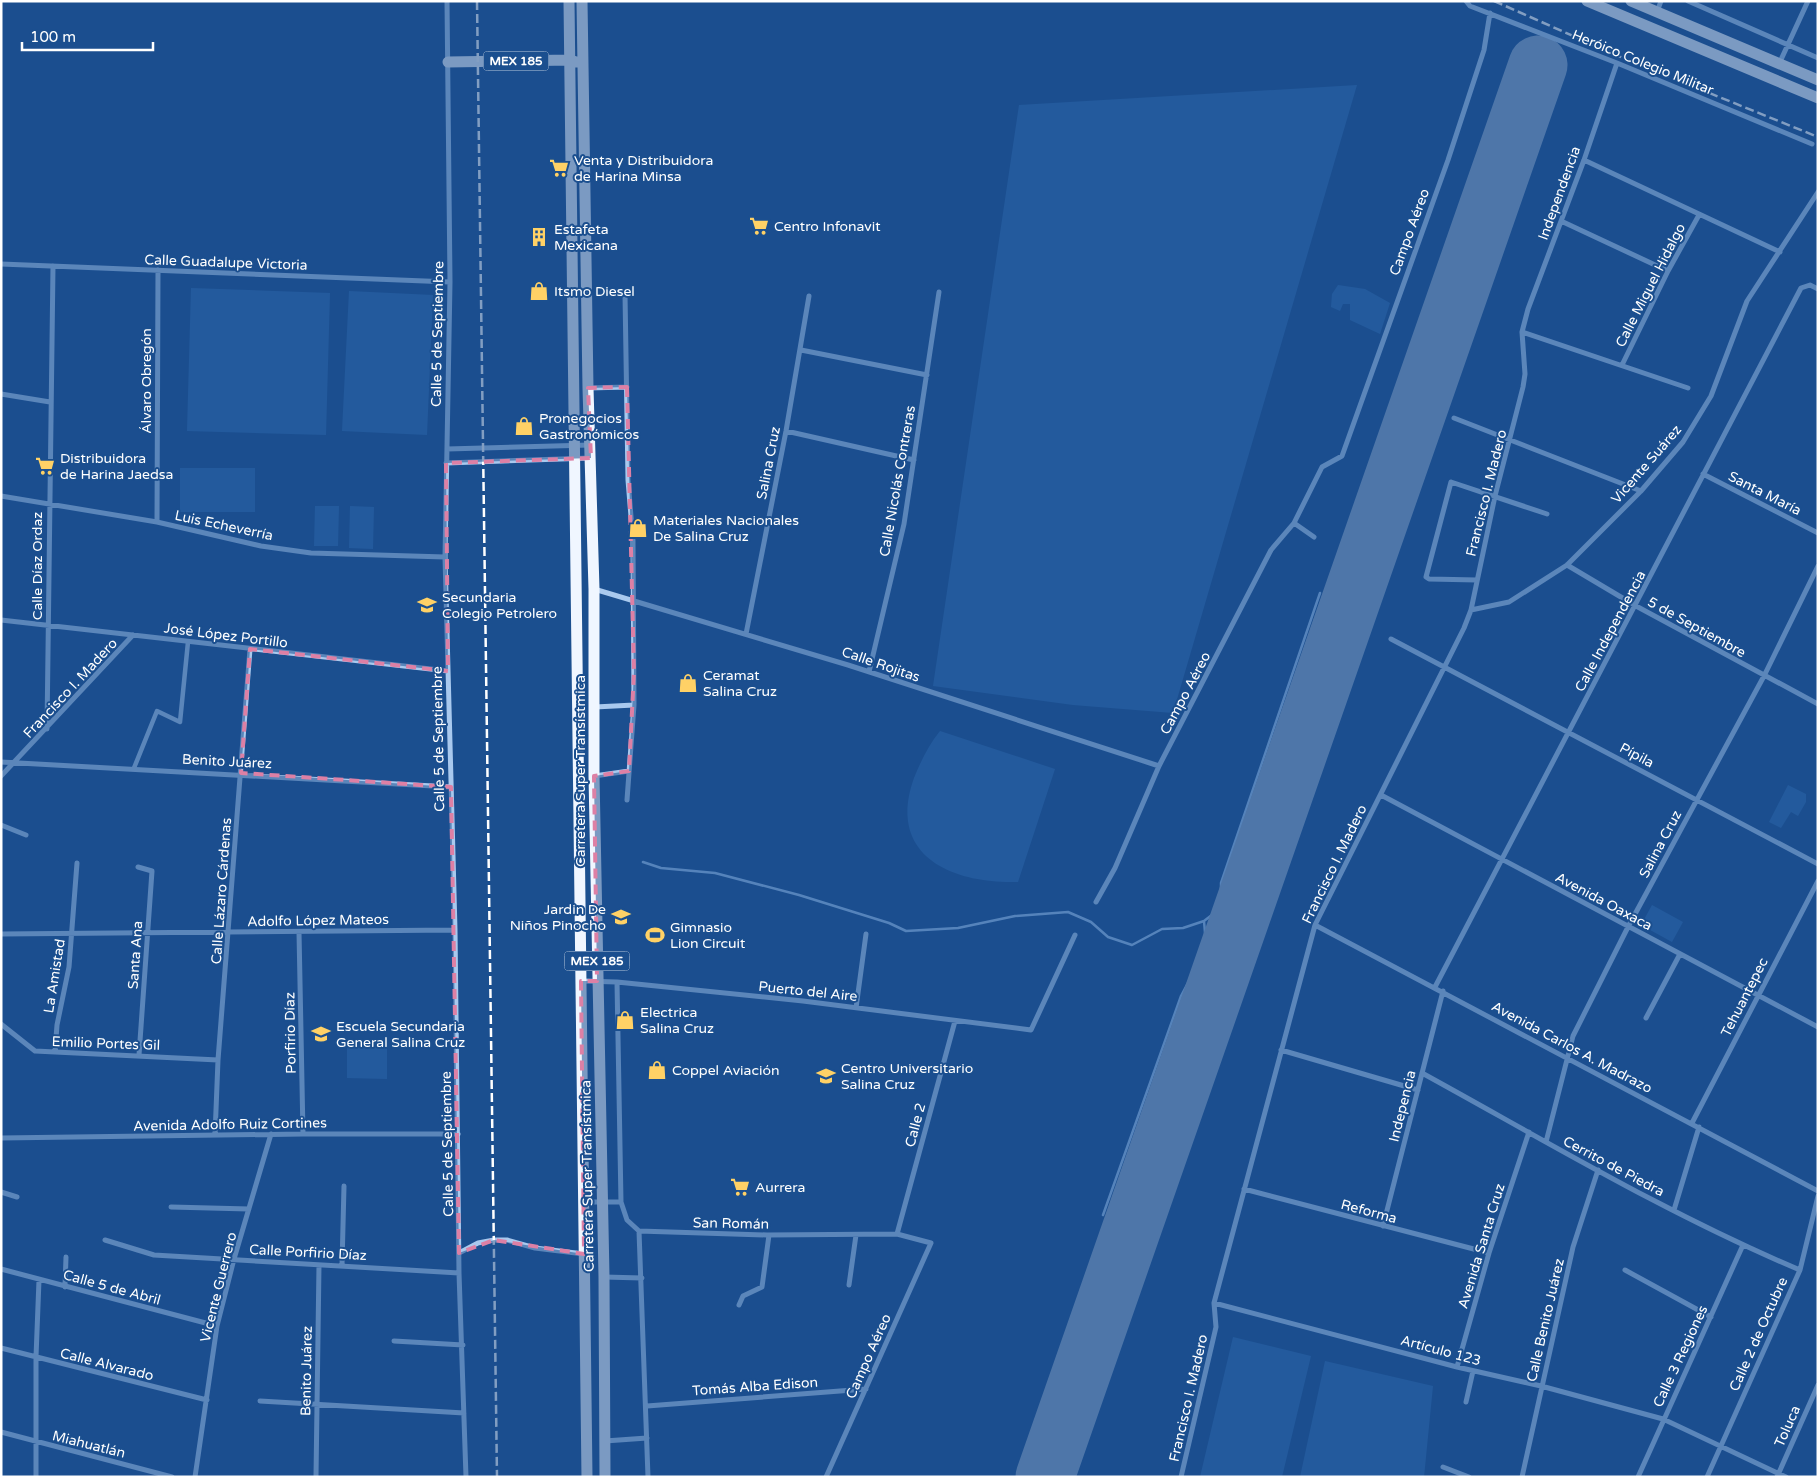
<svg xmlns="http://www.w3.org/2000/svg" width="1819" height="1478" font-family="'Varela Round',sans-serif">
<rect width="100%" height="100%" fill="#1b4f8f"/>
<!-- green -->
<path fill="#2e69ad" d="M1357,85L1173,713L1073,705L933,686L1019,105Z
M1338,285L1365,289L1390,303L1380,334L1350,320V304H1343L1340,311L1331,307L1332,294Z
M191,288L330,293L326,435L187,431Z
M349,291L433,295L427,435L342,431Z
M180,468H255V512H180Z
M315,506H339L338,546H314Z
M350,506L374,507L373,549L349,548Z
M940,731L1055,769L1018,882C952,884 886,856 914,778C921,761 928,746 940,731Z
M1788,785L1806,794V802L1798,816L1791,812L1781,828L1769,822Z
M1652,905L1683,922L1672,942L1641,925Z
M347,1044L387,1045V1079L347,1078Z
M1233,1337L1311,1356L1282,1477H1200Z
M1325,1361L1433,1386L1424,1477H1300Z"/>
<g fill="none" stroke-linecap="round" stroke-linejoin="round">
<!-- stream -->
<path stroke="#9cc4f0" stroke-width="2.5" d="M643,862L661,868L715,873L799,895L889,923L906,931L958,928L1015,916L1068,912L1091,922L1108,937L1132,945L1162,929L1183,928L1204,921
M1103,1215L1181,996L1197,966L1207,956L1204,921L1221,908V883L1320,593"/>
<!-- runway -->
<path stroke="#8da7c7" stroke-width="59" d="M1045,1477L1538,65"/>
<!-- pedestrian -->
<path stroke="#a9c9ee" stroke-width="4.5" d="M134,768L157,711L180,722L188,642"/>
<!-- minor -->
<path stroke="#a9c9ee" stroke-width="5" d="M447,1L450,282L445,557L455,930L459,1273L466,1477
M1466,1L1470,6L1617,63L1812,144
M1688,1L1818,58
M1657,12L1661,1
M1779,64L1808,1
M1584,160L1780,252
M1561,221L1668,271
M1,264L450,282
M625,294L628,480L633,541L634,705L627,800
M1522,332L1688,388
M801,350L927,375
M1622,365L1668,271L1699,215
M588,388L627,387
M1,394L50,402
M1454,418L1641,491
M786,431L914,460
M590,434H627
M447,449L590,445
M446,463L591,458
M1703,474L1818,533
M1,496L157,522L261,546L311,553L445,557
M157,522L158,270
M1294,523L1322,467L1342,456L1448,160L1484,50L1490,13
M1567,565L1636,606L1818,704
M1477,580L1429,579L1426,577L1451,482L1547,514
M594,589L848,665L1159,766
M1471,610L1509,602L1567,565L1641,491L1683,442L1711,396L1747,301L1818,192
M1,620L448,671
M746,634L786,431L809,296
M1391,639L1818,864
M869,672L904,524L939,292
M595,707L634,705
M47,729L53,266
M1,762L451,787
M1,776L133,635
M594,776L629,771
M1381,795L1818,1027
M1,825L26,835
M138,867L152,871L139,1055
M1096,902L1115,868L1159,766L1271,550L1294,523L1314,537
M1315,925L1818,1191
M299,932L303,1134
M1,934L455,930
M582,981L617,982L803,1001L1031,1030L1075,935
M617,982L621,1202
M1435,987L1801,288L1810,285L1818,289
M856,1008L866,934
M1646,1018L1680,954
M1,1024L35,1051L218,1060
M1281,1050L1418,1090
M55,1052L57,1025L69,967L77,863
M1422,1073C1546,1141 1669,1215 1800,1270
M1692,1123L1818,881
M215,1135L218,1060L250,649
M1,1138L303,1134H458
M1546,1142L1573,1036L1628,927L1764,676L1818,566
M1244,1189L1489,1253
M1,1192L17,1197
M584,1202H621L627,1220L639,1231L767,1235L897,1234L931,1243L826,1477
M171,1207L249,1209
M1674,1210L1699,1127
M1383,1226L1443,991
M639,1231L648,1477
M897,1234L955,1021
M105,1240L154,1255L459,1273
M459,1253L478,1243L494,1240H507L535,1248L584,1254
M342,1265L344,1186
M1,1269L217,1326
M1625,1270L1711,1317
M604,1277L642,1278
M849,1285L856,1235
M65,1287L66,1257
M1214,1303L1457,1367L1541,1386L1663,1419L1786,1477
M739,1305L743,1296L762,1287L769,1235
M394,1341L463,1345
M1,1348L207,1400
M1457,1367L1489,1253L1529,1132
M260,1401L464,1413
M1466,1402L1473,1371
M647,1406L866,1389
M1,1432L172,1477
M605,1441L647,1438
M1443,1467L1469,1477
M36,1477V1357L39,1280
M195,1477L217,1326L234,1259L271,1134
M316,1477L319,1265
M1181,1477L1216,1327L1214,1303L1315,925L1464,628L1471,610L1495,496L1523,387L1525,374L1522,332L1528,309L1584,160L1617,63
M1522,1477L1573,1247L1598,1170
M1638,1477L1743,1245
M1707,1477L1800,1270L1818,1196
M1777,1477L1818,1385"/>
<!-- primary -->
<path stroke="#f0f6ff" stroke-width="11" d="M569,1L587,1477
M582,1L588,388L594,589V776L604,1277L605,1477
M1587,1L1818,98
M1631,1L1818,80
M448,62L570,60L576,62"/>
<!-- rail -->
<path stroke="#fff" stroke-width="2.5" stroke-dasharray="9 4" stroke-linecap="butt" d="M477,1L497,1477
M1494,1L1623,58L1818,137"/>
</g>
<!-- marked area -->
<path d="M0 0H1819V1478H0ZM627,387L634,672L629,771L594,776L597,981H581L584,1254L494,1240L459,1253L451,787L241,773L250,649L448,671L446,463L591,458L588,388Z" fill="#1b4f8f" fill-opacity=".55" fill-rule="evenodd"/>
<path fill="none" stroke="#dd80a5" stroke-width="4" stroke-dasharray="10 6" stroke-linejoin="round" d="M627,387L634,672L629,771L594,776L597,981H581L584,1254L494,1240L459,1253L451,787L241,773L250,649L448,671L446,463L591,458L588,388Z"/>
<!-- icons -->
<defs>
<g id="supermarket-bare" transform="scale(1.5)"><path d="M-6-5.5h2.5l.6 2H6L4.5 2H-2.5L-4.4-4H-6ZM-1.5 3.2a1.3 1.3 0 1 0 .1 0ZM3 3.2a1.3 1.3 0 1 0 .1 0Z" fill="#ffd166" stroke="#1b4f8f" stroke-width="2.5" paint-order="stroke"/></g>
<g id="building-bare" transform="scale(1.5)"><path d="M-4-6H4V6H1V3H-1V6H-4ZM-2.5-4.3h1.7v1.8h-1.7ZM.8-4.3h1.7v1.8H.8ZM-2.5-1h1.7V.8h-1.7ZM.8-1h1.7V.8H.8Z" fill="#ffd166" stroke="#1b4f8f" stroke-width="2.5" paint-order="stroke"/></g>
<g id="shop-bare" transform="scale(1.5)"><path d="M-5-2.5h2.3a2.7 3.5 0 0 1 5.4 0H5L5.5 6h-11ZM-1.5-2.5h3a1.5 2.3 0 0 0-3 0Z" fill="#ffd166" stroke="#1b4f8f" stroke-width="2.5" paint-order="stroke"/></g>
<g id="school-bare" transform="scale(1.5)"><path d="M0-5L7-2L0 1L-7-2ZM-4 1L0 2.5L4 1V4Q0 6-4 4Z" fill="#ffd166" stroke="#1b4f8f" stroke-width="2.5" paint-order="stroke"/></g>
<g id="stadium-bare" transform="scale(1.5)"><path d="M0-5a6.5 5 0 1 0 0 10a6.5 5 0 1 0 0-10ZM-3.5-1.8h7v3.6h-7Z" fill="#ffd166" stroke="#1b4f8f" stroke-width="2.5" paint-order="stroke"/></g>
</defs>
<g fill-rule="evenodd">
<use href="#supermarket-bare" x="559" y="168"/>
<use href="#supermarket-bare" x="759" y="226"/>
<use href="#building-bare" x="539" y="237"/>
<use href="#shop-bare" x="539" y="291"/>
<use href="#shop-bare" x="524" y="426"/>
<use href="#supermarket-bare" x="45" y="466"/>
<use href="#shop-bare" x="638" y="528"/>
<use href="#school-bare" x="427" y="605"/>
<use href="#shop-bare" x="688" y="683"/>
<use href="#school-bare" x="621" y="917"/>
<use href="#stadium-bare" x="655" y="935"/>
<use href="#shop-bare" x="625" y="1020"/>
<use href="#school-bare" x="321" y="1034"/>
<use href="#shop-bare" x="657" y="1070"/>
<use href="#school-bare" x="826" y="1076"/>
<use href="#supermarket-bare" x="740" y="1187"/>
</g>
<g text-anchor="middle" stroke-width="4" stroke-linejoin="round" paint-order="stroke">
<!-- shield labels -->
<g fill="#1b4f8f" stroke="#bbcadd" stroke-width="1">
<rect x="483.5" y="51.5" width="65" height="19" rx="4"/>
<rect x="564.5" y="951.5" width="65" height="19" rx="4"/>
</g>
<g font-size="12" font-weight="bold" fill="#fff">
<text x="516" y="65">MEX 185</text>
<text x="597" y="965">MEX 185</text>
</g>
<!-- street labels -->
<g font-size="14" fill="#fff" stroke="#1b4f8f">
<text transform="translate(1643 62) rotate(22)" y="5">Heróico Colegio Militar</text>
<text transform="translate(1559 193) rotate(-70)" y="5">Independencia</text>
<text transform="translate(1409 232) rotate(-70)" y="5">Campo Aéreo</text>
<text transform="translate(226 262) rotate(2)" y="5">Calle Guadalupe Victoria</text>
<text transform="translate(1650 285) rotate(-63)" y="5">Calle Miguel Hidalgo</text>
<text transform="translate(437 334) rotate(-89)" y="5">Calle 5 de Septiembre</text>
<text transform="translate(146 381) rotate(-90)" y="5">Álvaro Obregón</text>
<text transform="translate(768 463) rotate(-79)" y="5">Salina Cruz</text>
<text transform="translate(1646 464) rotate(-49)" y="5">Vicente Suárez</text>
<text transform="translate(897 481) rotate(-80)" y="5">Calle Nicolás Contreras</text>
<text transform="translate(1486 493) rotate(-76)" y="5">Francisco I. Madero</text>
<text transform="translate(1765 493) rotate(27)" y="5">Santa María</text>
<text transform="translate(224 525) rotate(12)" y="5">Luis Echeverría</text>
<text transform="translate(37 566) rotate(-90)" y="5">Calle Díaz Ordaz</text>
<text transform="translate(1697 627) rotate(29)" y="5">5 de Septiembre</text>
<text transform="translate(1610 631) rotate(-62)" y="5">Calle Independencia</text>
<text transform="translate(226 635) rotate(7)" y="5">José López Portillo</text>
<text transform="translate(881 664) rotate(19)" y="5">Calle Rojitas</text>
<text transform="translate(70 688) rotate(-47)" y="5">Francisco I. Madero</text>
<text transform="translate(1185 693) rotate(-62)" y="5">Campo Aéreo</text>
<text transform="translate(438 739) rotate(-91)" y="5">Calle 5 de Septiembre</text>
<text transform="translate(1637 755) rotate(28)" y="5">Pípila</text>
<text transform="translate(227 761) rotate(3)" y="5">Benito Juárez</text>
<text transform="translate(580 771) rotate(-90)" y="5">Carretera Super Transístmica</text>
<text transform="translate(1660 844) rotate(-62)" y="5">Salina Cruz</text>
<text transform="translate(1334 864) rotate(-64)" y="5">Francisco I. Madero</text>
<text transform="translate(221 891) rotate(-86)" y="5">Calle Lázaro Cárdenas</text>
<text transform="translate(1604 901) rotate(28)" y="5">Avenida Oaxaca</text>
<text transform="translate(318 920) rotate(-1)" y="5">Adolfo López Mateos</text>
<text transform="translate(135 955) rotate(-86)" y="5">Santa Ana</text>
<text transform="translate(54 976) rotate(-81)" y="5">La Amistad</text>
<text transform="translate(808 991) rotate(6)" y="5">Puerto del Aire</text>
<text transform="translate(1744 997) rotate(-63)" y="5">Tehuantepec</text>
<text transform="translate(290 1033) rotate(-91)" y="5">Porfirio Díaz</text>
<text transform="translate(106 1043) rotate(2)" y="5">Emilio Portes Gil</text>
<text transform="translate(1572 1047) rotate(28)" y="5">Avenida Carlos A. Madrazo</text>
<text transform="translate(1402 1106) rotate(-76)" y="5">Indepencia</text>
<text transform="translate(230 1124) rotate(-1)" y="5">Avenida Adolfo Ruiz Cortines</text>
<text transform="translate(915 1125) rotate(-75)" y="5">Calle 2</text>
<text transform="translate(447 1144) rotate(-91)" y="5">Calle 5 de Septiembre</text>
<text transform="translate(1614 1166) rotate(28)" y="5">Cerrito de Piedra</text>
<text transform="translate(587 1176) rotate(-91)" y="5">Carretera Super Transístmica</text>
<text transform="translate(1369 1211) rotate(15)" y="5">Reforma</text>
<text transform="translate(731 1223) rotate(1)" y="5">San Román</text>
<text transform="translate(1481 1246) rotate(-73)" y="5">Avenida Santa Cruz</text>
<text transform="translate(308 1252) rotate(3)" y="5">Calle Porfirio Díaz</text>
<text transform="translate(112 1287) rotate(15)" y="5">Calle 5 de Abril</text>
<text transform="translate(218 1287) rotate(-76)" y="5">Vicente Guerrero</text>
<text transform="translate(1545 1320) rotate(-77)" y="5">Calle Benito Juárez</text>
<text transform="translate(1758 1334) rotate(-66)" y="5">Calle 2 de Octubre</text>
<text transform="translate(1441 1350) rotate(15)" y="5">Artículo 123</text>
<text transform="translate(868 1356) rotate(-66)" y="5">Campo Aéreo</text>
<text transform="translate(1680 1356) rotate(-65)" y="5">Calle 3 Regiones</text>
<text transform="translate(107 1364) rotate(14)" y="5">Calle Alvarado</text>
<text transform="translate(306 1371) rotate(-89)" y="5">Benito Juárez</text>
<text transform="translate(755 1386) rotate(-4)" y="5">Tomás Alba Edison</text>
<text transform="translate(1188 1398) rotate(-77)" y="5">Francisco I. Madero</text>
<text transform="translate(1787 1426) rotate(-66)" y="5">Toluca</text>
<text transform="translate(89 1444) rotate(14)" y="5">Miahuatlán</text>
</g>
<!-- poi labels -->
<g font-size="14" fill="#fff" stroke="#1b4f8f" text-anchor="start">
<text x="574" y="165">Venta y Distribuidora<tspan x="574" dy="16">de Harina Minsa</tspan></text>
<text x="774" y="231">Centro Infonavit</text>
<text x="554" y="234">Estafeta<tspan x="554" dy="16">Mexicana</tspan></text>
<text x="554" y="296">Itsmo Diesel</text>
<text x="539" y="423">Pronegocios<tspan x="539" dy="16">Gastronómicos</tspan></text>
<text x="60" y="463">Distribuidora<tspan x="60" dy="16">de Harina Jaedsa</tspan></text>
<text x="653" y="525">Materiales Nacionales<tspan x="653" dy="16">De Salina Cruz</tspan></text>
<text x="442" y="602">Secundaria<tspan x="442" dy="16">Colegio Petrolero</tspan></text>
<text x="703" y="680">Ceramat<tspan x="703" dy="16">Salina Cruz</tspan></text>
<text x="606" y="914" text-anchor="end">Jardin De<tspan x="606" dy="16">Niños Pinocho</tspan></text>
<text x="670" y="932">Gimnasio<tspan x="670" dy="16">Lion Circuit</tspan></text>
<text x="640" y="1017">Electrica<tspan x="640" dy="16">Salina Cruz</tspan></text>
<text x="336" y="1031">Escuela Secundaria<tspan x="336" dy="16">General Salina Cruz</tspan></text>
<text x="841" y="1073">Centro Universitario<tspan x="841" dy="16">Salina Cruz</tspan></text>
<text x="672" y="1075">Coppel Aviación</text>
<text x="755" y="1192">Aurrera</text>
</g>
</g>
<!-- border -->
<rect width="1819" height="1478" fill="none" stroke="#ffffff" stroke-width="5"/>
<!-- scale -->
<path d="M22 42v8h131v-8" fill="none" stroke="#ffffff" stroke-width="2.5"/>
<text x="30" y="42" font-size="15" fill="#ffffff" stroke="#1b4f8f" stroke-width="4" paint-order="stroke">100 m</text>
</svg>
